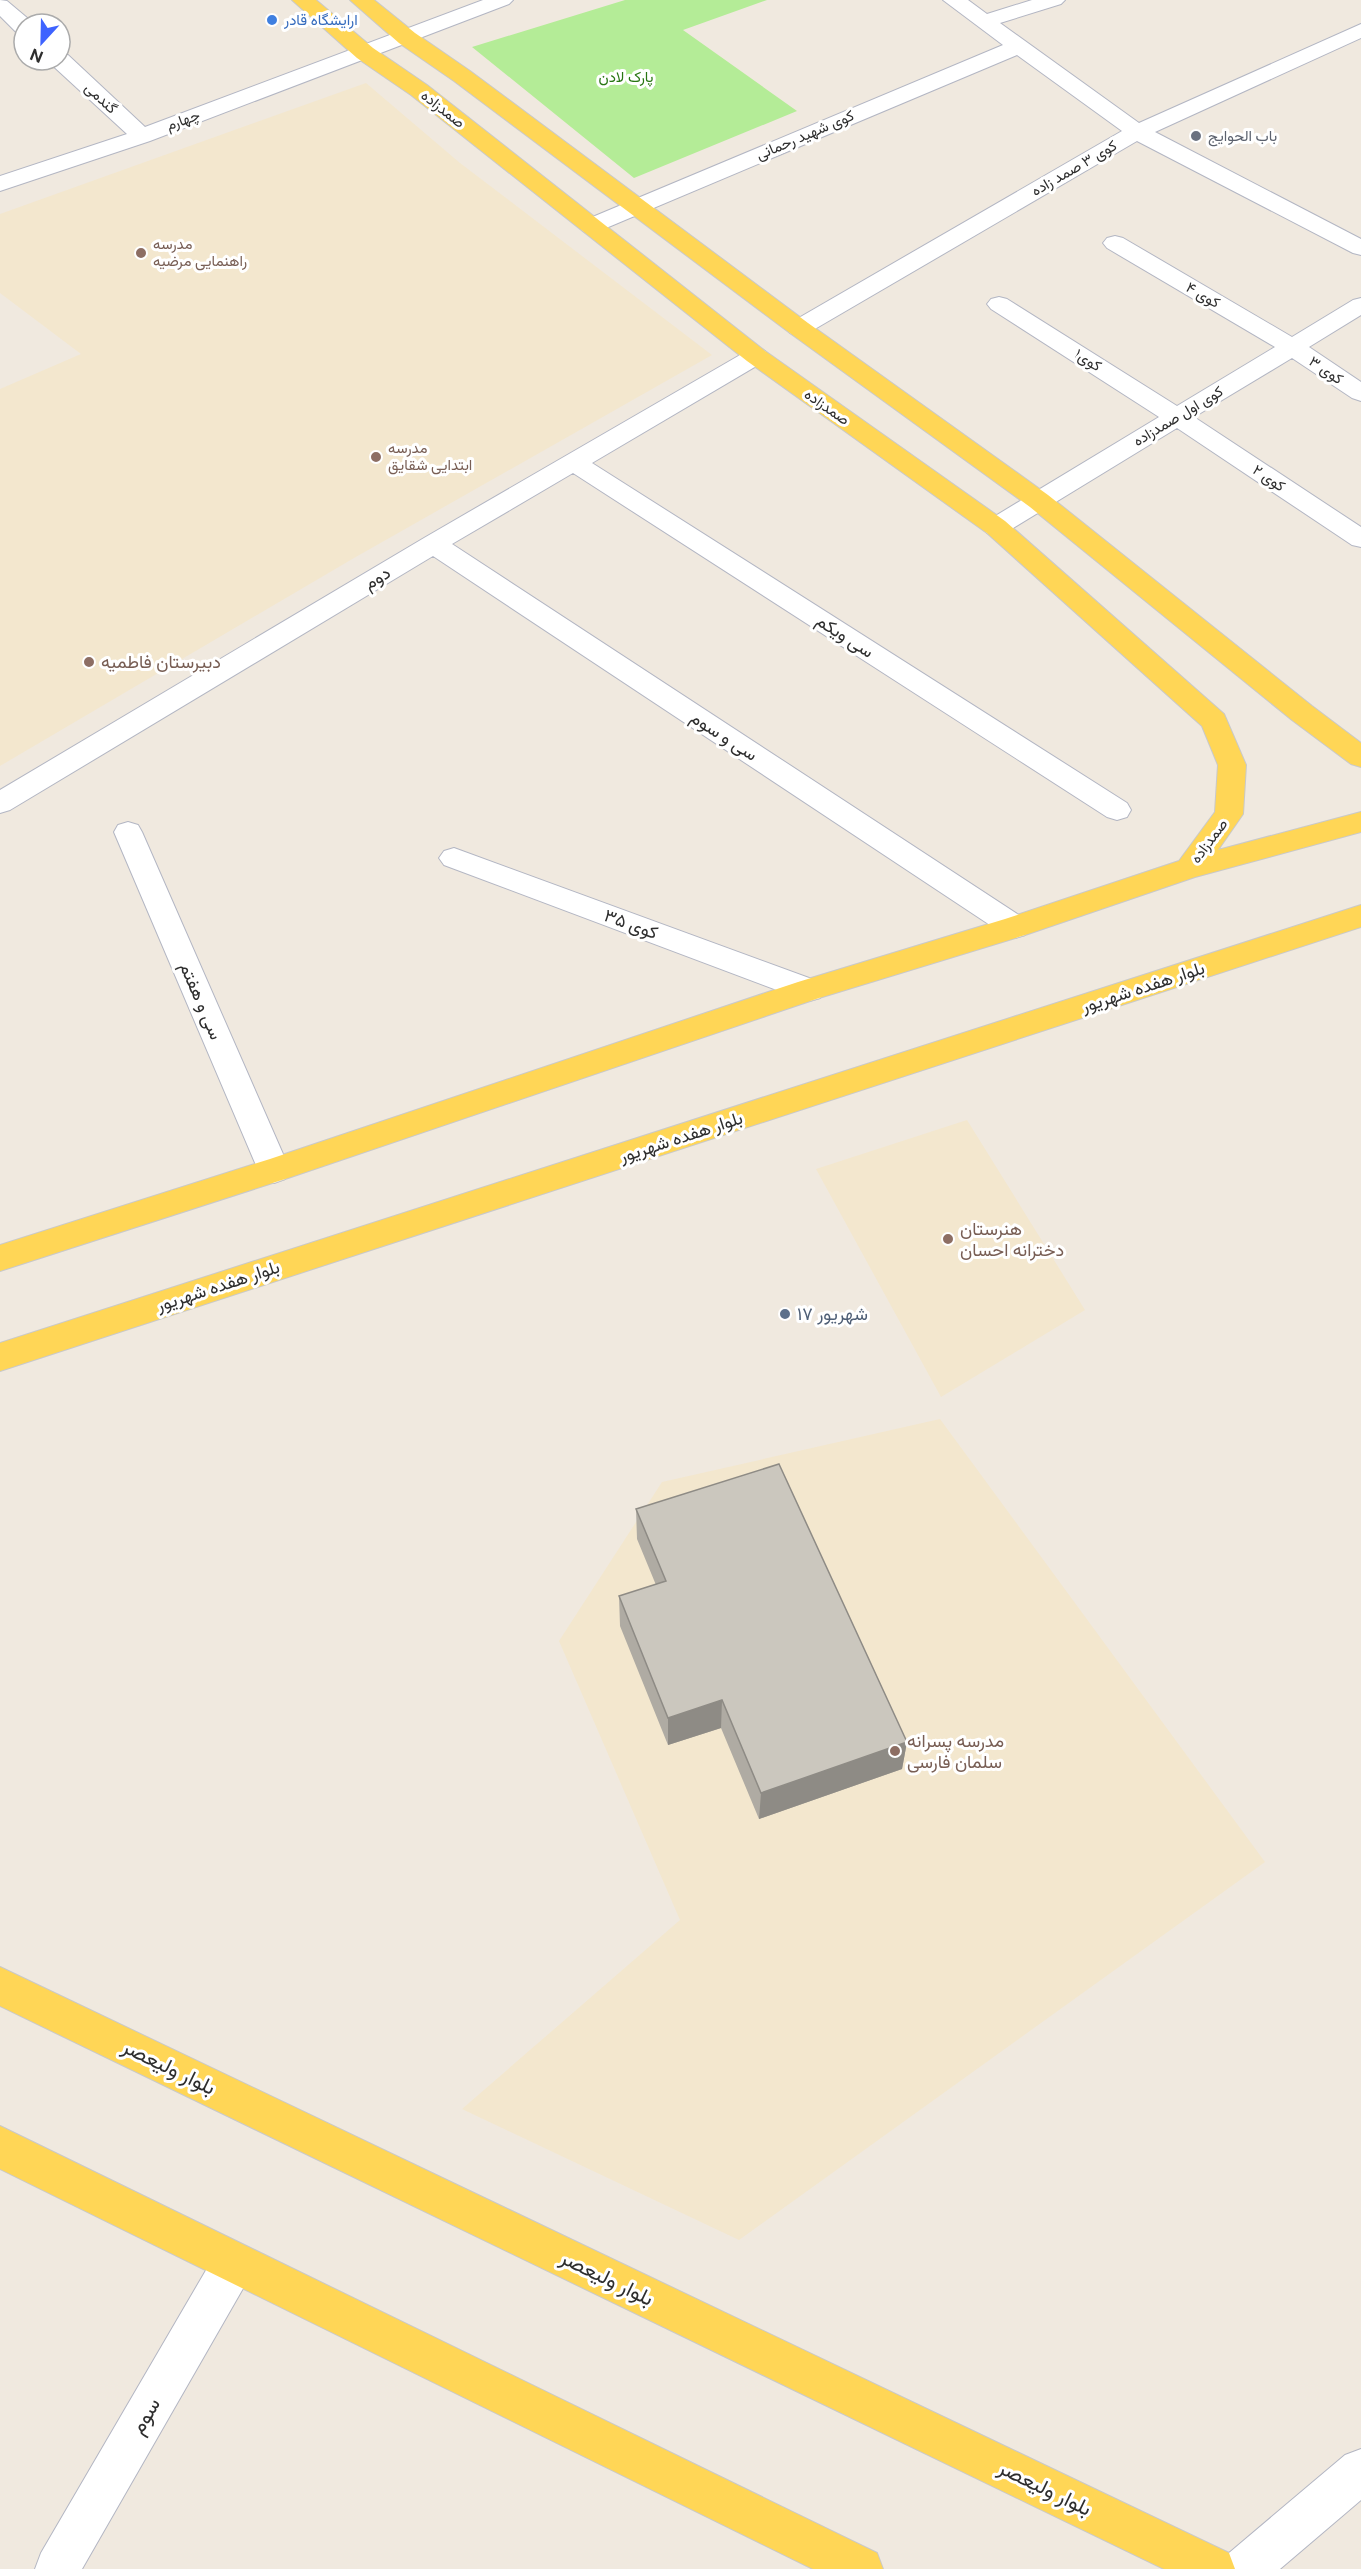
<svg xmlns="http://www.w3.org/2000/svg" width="1361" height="2569" font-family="'Public Sans',Vazirmatn,sans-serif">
<rect width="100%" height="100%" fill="#f0e9df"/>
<!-- education -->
<path fill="#f3e7ce" d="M366,83L460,163L712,355L354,558L0,766V389L81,354L0,293V214Z
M967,1120L1085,1310L941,1397L816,1169Z
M940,1419L1265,1862L739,2240L462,2109L680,1920L559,1641L662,1482Z"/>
<!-- green -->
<path fill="#b4ec97" d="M625,0H767L683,30L797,111L634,178L472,47Z"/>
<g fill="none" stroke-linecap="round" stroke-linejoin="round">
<!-- minor casing -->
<g stroke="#b3b6c3" stroke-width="2">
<path id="minor" d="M0,0L7,1L32,22L33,24H24V33L16,32L0,16Z
M483,0H513L509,4L150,141L0,191V176L127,134L52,65L49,60H60V54L68,55L145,127Z
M943,0H968L987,14L1032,0H1065L1061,4L1000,23L1139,123L1361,24V38L1155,132L1361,239V255L1353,253L1137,141L808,333L799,335L790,333L787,328L790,323L1122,131L1017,55L599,231L591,233L583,231L579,226L583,221L1003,45Z
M1115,236L1123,238L1292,337L1353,300L1361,298V315L1309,347L1361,382V401L1352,398L1292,358L1194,417L1361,527V547L1352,545L1177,428L1005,533L996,535L987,533L983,527L987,521L1159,417L991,309L987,304L991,299L999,297L1007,299L1177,406L1275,347L1107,248L1103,243L1107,238Z
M756,349L765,351L768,356L765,361L592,463L1127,803L1131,810L1127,817L1117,820L1107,817L573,473L452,544L1025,919L1030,927L1025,935L1015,938L1005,935L433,556L10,810L0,813V790L424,538L747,351Z
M128,822L138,825L142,832L290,1170L285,1179L274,1183L263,1179L258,1170L114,832L118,825Z
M454,848L820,982L824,990L820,998L809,1001L798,998L444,865L439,858L444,851Z
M234,2242L249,2248L255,2263L249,2278L82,2569H35L41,2553L219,2248Z
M1361,2449V2500L1280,2569H1223L1229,2553L1345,2455Z"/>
</g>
<!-- major casing -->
<g stroke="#c9c9c9" stroke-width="2">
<path id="major" d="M292,0H316L373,48L427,85L765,351L1005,521L1224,714L1246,765L1243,814L1218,850L1361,812V832L1195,877L1025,935L819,998L285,1179L0,1271V1245L270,1159L798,982L1005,919L1179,861L1215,812L1218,765L1202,726L987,533L747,361L411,95L357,58Z
M350,0H374L415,33L470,71L808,323L1048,495L1312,706L1361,743V767L1351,764L1292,720L1030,507L790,333L454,81L399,43Z
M1361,905V927L0,1371V1343Z
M0,1967L1229,2553L1235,2569H1164L0,2006Z
M0,2126L877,2553L883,2569H813L0,2169Z"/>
</g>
<!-- minor -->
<use href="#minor" fill="#fff" fill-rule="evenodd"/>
<!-- major -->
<use href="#major" fill="#ffd656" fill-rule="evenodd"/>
</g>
<!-- wall -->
<path fill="#afaba3" d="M636,1509L907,1742L902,1769L759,1819L721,1728L668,1745L620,1626L619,1596L656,1585L637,1539Z"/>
<!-- shaded-wall -->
<path fill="#8e8b85" d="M722,1700L721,1728L668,1745V1718Z
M907,1742L902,1769L759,1819L761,1793Z"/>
<!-- building -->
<path fill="#cbc7be" stroke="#8e8b85" stroke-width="1.5" d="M779,1464L907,1742L761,1793L722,1700L668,1718L619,1596L666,1581L636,1509Z"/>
<!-- markers -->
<circle fill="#3f7fe0" stroke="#fff" stroke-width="2" cx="272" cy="20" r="6"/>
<circle fill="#6b7280" stroke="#fff" stroke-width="2" cx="1196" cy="136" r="6"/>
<g fill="#8d6e63" stroke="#fff" stroke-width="2">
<circle cx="141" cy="253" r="6"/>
<circle cx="376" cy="457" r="6"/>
<circle cx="89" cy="662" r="6"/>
<circle cx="948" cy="1239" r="6"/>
<circle cx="895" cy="1751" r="6"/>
</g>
<circle fill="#5c6f8a" stroke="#fff" stroke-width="2" cx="785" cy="1314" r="6"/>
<g text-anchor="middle" stroke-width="6" stroke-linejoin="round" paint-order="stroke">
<!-- far-shop labels -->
<g font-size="15" fill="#366cbe" stroke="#fff" text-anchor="start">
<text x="284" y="25">ارایشگاه قادر</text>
</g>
<!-- far-park labels -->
<g font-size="15" fill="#287613" stroke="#fff">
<text x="626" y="82">پارک لادن</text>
</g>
<!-- far-street labels -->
<g font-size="15" fill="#2e2e2e" stroke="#fff">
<text transform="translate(101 98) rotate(43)" y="5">گندمی</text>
<text transform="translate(443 109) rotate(38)" y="5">صمدزاده</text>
<text transform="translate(183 120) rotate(-20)" y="5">چهارم</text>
<text transform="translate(805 135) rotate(-23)" y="5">کوی شهید رحمانی</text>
<text transform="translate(1074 168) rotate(-30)" y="5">کوی ۳ صمد زاده</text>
<text transform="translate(1203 295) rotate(30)" y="5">کوی ۴</text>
<text transform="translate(1088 360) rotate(32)" y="5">کوی۱</text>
<text transform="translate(1326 370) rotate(34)" y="5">کوی ۳</text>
<text transform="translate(827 407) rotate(35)" y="5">صمدزاده</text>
<text transform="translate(1178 416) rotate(-31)" y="5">کوی اول صمدزاده</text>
<text transform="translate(1269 478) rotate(34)" y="5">کوی ۲</text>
<text transform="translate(1209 841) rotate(-53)" y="5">صمدزاده</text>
</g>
<!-- far-worship labels -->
<g font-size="15" fill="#5b616d" stroke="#fff" text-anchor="start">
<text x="1208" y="141">باب الحوایج</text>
</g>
<!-- far-education labels -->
<g font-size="15" fill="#785e54" stroke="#fff" text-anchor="start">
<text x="153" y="249">مدرسه<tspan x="153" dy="17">راهنمایی مرضیه</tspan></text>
<text x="388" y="453">مدرسه<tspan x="388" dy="17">ابتدایی شقایق</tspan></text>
</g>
<!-- street labels -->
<g font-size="18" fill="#2e2e2e" stroke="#fff">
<text transform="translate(377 578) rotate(-31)" y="6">دوم</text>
<text transform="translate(845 636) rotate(33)" y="6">سی ویکم</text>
<text transform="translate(724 736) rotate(33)" y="6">سی و سوم</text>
<text transform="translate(631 924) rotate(20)" y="6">کوی ۳۵</text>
<text transform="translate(1143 987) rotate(-18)" y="6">بلوار هفده شهریور</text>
<text transform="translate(201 1001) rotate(67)" y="6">سی و هفتم</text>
<text transform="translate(681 1137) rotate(-18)" y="6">بلوار هفده شهریور</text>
<text transform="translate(218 1286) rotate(-18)" y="6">بلوار هفده شهریور</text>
</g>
<!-- education labels -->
<g font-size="18" fill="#785e54" stroke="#fff" text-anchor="start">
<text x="101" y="668">دبیرستان فاطمیه</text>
<text x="960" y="1235">هنرستان<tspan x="960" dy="21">دخترانه احسان</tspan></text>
<text x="907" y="1747">مدرسه پسرانه<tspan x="907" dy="21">سلمان فارسی</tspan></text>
</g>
<!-- service labels -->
<g font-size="18" fill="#4e5e75" stroke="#fff" text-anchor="start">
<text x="797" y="1320">۱۷ شهریور</text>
</g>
<!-- near-street labels -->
<g font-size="21" fill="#2e2e2e" stroke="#fff">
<text transform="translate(169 2067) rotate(26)" y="7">بلوار ولیعصر</text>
<text transform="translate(607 2278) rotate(26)" y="7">بلوار ولیعصر</text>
<text transform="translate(145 2416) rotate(-60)" y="7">سوم</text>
<text transform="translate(1045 2488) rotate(26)" y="7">بلوار ولیعصر</text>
</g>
</g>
<!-- north arrow -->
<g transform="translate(42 42) rotate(202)"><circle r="28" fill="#ffffff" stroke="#ababab" stroke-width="1.5"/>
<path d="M0-4.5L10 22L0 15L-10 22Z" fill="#3e63ff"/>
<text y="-9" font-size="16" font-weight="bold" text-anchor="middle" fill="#2e2e2e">N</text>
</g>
</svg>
